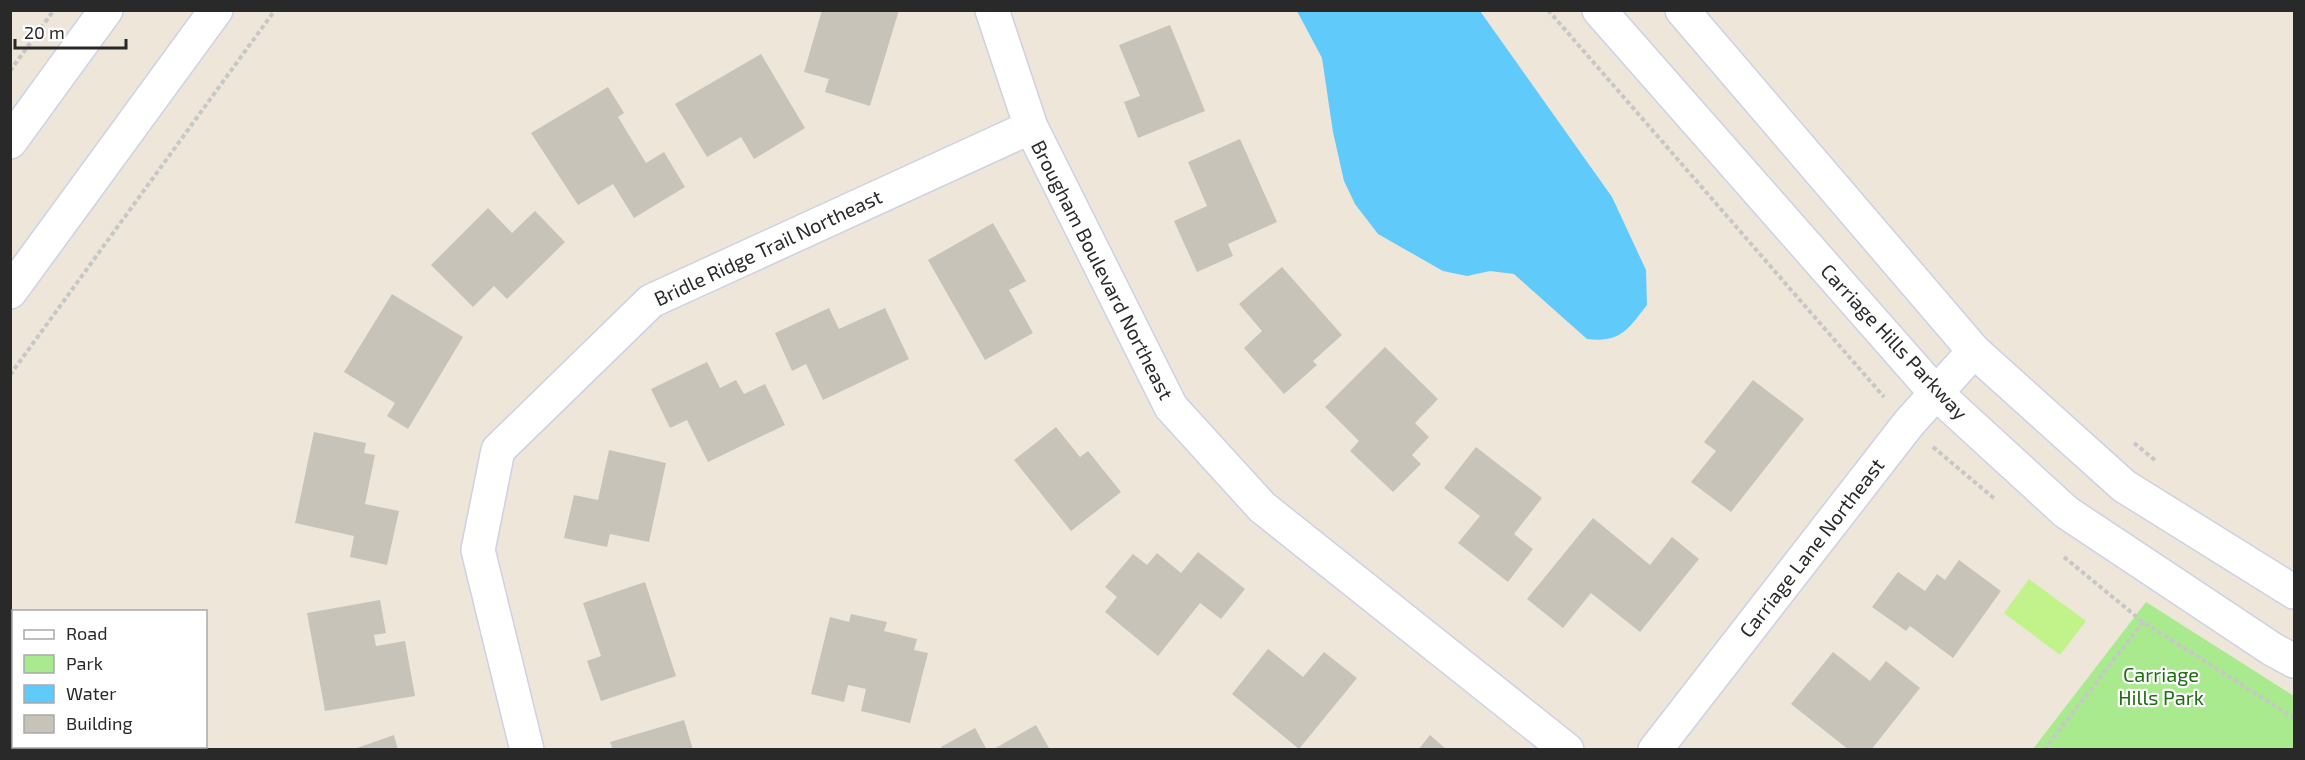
<svg xmlns="http://www.w3.org/2000/svg" width="2305" height="760" font-family="'Exo 2',sans-serif">
<rect width="100%" height="100%" fill="#ede6d9"/>
<!-- green -->
<path fill="#a9ea8f" d="M2146,602L2294,696V749H2033Z"/>
<!-- pitch -->
<path fill="#c1f38a" d="M2029,579L2086,621L2060,655L2004,613Z"/>
<!-- water -->
<path fill="#60cafb" d="M1297,11H1480L1612,197L1646,270L1647,305C1628,329 1621,343 1587,339L1514,274L1490,271L1467,276L1443,271L1378,234L1355,204L1344,181L1333,132L1322,58Z"/>
<!-- building -->
<path fill="#c8c3b9" d="M822,10H899L870,106L825,92L829,79L804,72Z
M1170,25L1205,111L1138,138L1124,102L1140,96L1119,45Z
M761,54L805,128L754,159L741,137L707,157L675,104Z
M608,87L624,113L618,117L646,163L664,152L685,187L634,218L613,184L578,205L531,133Z
M1240,139L1277,222L1228,244L1233,256L1197,272L1174,221L1207,206L1188,162Z
M488,208L512,233L535,211L565,242L507,299L494,286L473,307L431,265Z
M993,223L1026,281L1009,290L1033,333L985,360L928,260Z
M1282,267L1342,335L1313,361L1317,365L1284,394L1244,348L1262,331L1239,304Z
M392,294L463,337L408,429L387,416L395,403L344,372Z
M829,308L839,329L885,308L909,359L823,400L806,364L792,371L775,333Z
M1385,347L1438,399L1415,423L1429,437L1412,455L1421,464L1393,492L1350,451L1359,441L1325,407Z
M707,362L720,388L736,380L744,394L765,384L785,425L708,462L687,420L670,428L651,389Z
M1753,380L1804,419L1731,512L1691,482L1716,451L1704,442Z
M1056,427L1080,457L1088,451L1121,492L1071,531L1014,460Z
M314,432L366,443L364,453L375,455L365,504L399,511L387,565L350,557L354,536L295,523Z
M1476,447L1542,498L1514,534L1533,549L1508,582L1458,543L1480,516L1444,488Z
M609,450L666,463L649,542L610,534L607,547L564,538L574,495L598,500Z
M1593,518L1650,565L1672,537L1699,559L1640,632L1591,593L1563,628L1527,599Z
M1198,552L1245,589L1221,619L1200,603L1158,656L1105,612L1117,597L1105,587L1133,554L1147,565L1157,553L1181,573Z
M1959,560L2001,591L1953,658L1910,626L1906,631L1872,607L1898,572L1925,591L1937,574L1945,580Z
M645,582L676,676L601,701L587,661L601,656L583,603Z
M380,600L386,633L374,635L376,646L405,641L415,696L325,711L307,613Z
M851,614L887,622L884,631L917,639L914,650L928,653L910,723L861,711L866,689L848,685L844,702L811,694L830,617L849,622Z
M1268,649L1303,677L1324,652L1357,678L1299,749L1232,694Z
M1833,652L1870,681L1886,661L1920,688L1871,750H1849L1791,704Z
M684,720L693,750H613L610,742Z
M1036,725L1050,750H992Z
M975,728L987,750H943L941,747Z
M394,735L398,750H354V749Z
M1430,735L1447,750H1418Z"/>
<g fill="none" stroke-linecap="round" stroke-linejoin="round">
<!-- street casing -->
<g stroke="#ced1e4" stroke-width="36">
<path id="street" d="M992,10L1031,127L1171,407L1262,507L1567,750
M527,750L478,550L498,450L651,301L1031,127
M1655,750L1909,423L1974,351"/>
</g>
<!-- secondary casing -->
<g stroke="#ced1e4" stroke-width="36">
<path id="secondary" d="M1599,10L1935,392L2066,512L2272,649L2294,661
M1682,10L1974,351L2124,486L2294,592
M10,142L106,10
M10,292L216,10"/>
</g>
<!-- path -->
<path stroke="#c7c7c7" stroke-width="4" stroke-dasharray="4.5 3" stroke-linecap="butt" d="M1548,10L1884,397
M10,71L54,10
M10,375L275,10
M2134,443L2156,461
M1933,447L1996,500
M2064,557L2143,622L2294,718
M2044,750L2143,622"/>
<!-- street -->
<use href="#street" stroke="#fff" stroke-width="33"/>
<!-- secondary -->
<use href="#secondary" stroke="#fff" stroke-width="33"/>
</g>
<g text-anchor="middle" stroke-width="4.5" stroke-linejoin="round" paint-order="stroke">
<!-- street labels -->
<g font-size="20" fill="#292929" stroke="#fff">
<text transform="translate(768 248) rotate(-25)" y="7">Bridle Ridge Trail Northeast</text>
<text transform="translate(1102 270) rotate(63)" y="7">Brougham Boulevard Northeast</text>
<text transform="translate(1894 342) rotate(47)" y="7">Carriage Hills Parkway</text>
<text transform="translate(1812 548) rotate(-52)" y="7">Carriage Lane Northeast</text>
</g>
<!-- park labels -->
<g font-size="20" fill="#206d12" stroke="#fff">
<text x="2161" y="682">Carriage<tspan x="2161" dy="23">Hills Park</tspan></text>
</g>
</g>
<!-- border -->
<rect width="2305" height="760" fill="none" stroke="#292929" stroke-width="24"/>
<!-- legend -->
<rect x="12" y="610" width="195" height="138" fill="#ffffff" stroke="#a9a9a9" stroke-width="1.5"/>
<rect x="24" y="630" width="30" height="9" fill="#ffffff" stroke="#a9a9a9" stroke-width="1.5"/>
<text x="66" y="640" font-size="18" fill="#292929">Road</text>
<rect x="24" y="655" width="30" height="18" fill="#a9ea8f" stroke="#a9a9a9" stroke-width="1.5"/>
<text x="66" y="670" font-size="18" fill="#292929">Park</text>
<rect x="24" y="685" width="30" height="18" fill="#60cafb" stroke="#a9a9a9" stroke-width="1.5"/>
<text x="66" y="700" font-size="18" fill="#292929">Water</text>
<rect x="24" y="715" width="30" height="18" fill="#c8c3b9" stroke="#a9a9a9" stroke-width="1.5"/>
<text x="66" y="730" font-size="18" fill="#292929">Building</text>
<!-- scale -->
<path d="M15 39v9h111v-9" fill="none" stroke="#292929" stroke-width="3"/>
<text x="24" y="39" font-size="18" fill="#292929" stroke="#ffffff" stroke-width="4.5" paint-order="stroke">20 m</text>
</svg>
